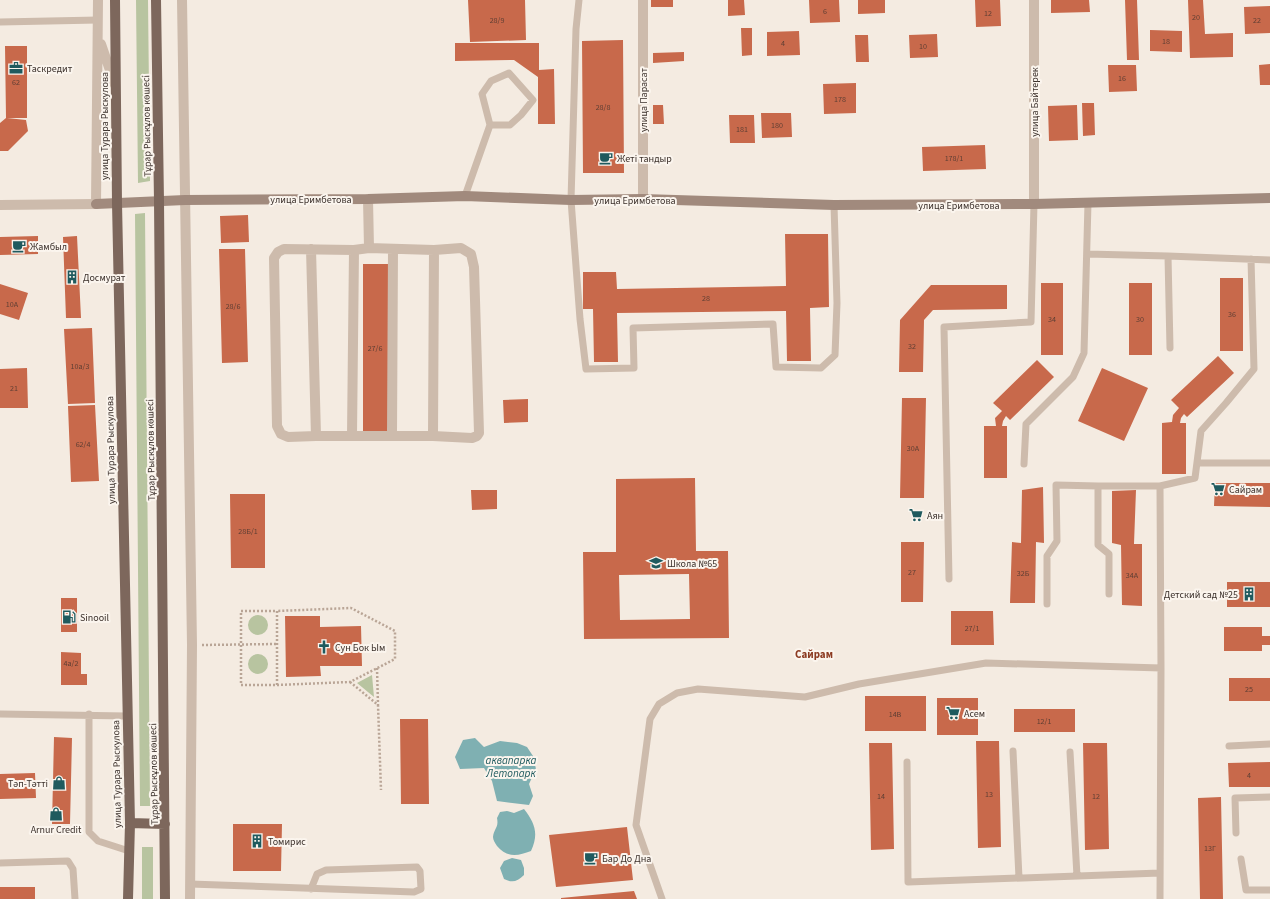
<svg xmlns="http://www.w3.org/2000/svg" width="1270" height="899" font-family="'Source Sans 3',sans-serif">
<rect width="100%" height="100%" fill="#f4ebe1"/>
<!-- green -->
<path fill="#b8c4a0" d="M136,0H148L150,181L138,183Z
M145,213L150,806H140L135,214Z
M248 625a10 10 0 1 1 20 0a10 10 0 1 1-20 0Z
M248 664a10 10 0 1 1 20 0a10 10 0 1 1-20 0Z
M372,675L374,697L357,683Z
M142,847H153V899H142Z"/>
<!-- water -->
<path fill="#7fb0b2" d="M475,738L484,747L500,741L517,743L527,747L533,756L536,769L529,784L533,796L529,805L497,801L492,781L484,768L460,769L455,757L463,740Z
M524,809C535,823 539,834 531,851C518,856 507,858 497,846C495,843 493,840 493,837C494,828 499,828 497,818L500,812L507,811L514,813Z
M512,858L521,860L524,868V875C517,882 512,883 504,879L500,868L504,861Z"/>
<!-- building -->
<path fill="#c8694b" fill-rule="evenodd" d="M468,0H525L526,40L470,42Z
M651,0H673V7H651Z
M728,0H744L745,15L728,16Z
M809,0H839L840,22L810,23Z
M858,0H885V13L858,14Z
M975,0H1000L1001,26L976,27Z
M1051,0H1089L1090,12L1051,13Z
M1125,0H1137L1139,60H1127Z
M1188,0H1203L1205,34L1233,33V57L1190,58Z
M1270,6V33L1245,34L1244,7Z
M741,28H752V55L742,56Z
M1150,30L1182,31V52L1150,51Z
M799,31L800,55L767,56V32Z
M937,34L938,57L910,58L909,35Z
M855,35H868L869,62H856Z
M623,40L624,173H583L582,41Z
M455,43H539V70L554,69L555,124H538V77L514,60L455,61Z
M5,46H27V118H7L26,120L28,131L8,151H0V123L6,118Z
M684,52V61L653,63V53Z
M1270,64V85H1260L1259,65Z
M1108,65H1136L1137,91L1109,92Z
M856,83V113L824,114L823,84Z
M1082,103H1094L1095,135L1083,136Z
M653,105H663L664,124H653Z
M1077,105L1078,140L1049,141L1048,106Z
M761,113H791L792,137L762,138Z
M729,115H754L755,143H730Z
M985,145L986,169L923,171L922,147Z
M248,215L249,242L221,243L220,216Z
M785,234H828L829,307L810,308L811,361H787L786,311L617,313L618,362H594L593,309H583V272H616L617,289L786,286Z
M38,236V254L0,255V237Z
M77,236L81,318H66L63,237Z
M219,249H245L248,362L222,363Z
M363,264H388V432H363Z
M1220,278H1243V351H1220Z
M1041,283H1063V355H1041Z
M1129,283H1152V355H1129Z
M0,284L28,293L19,320L0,314Z
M931,285H1007V309L933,310L924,320L923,372H899L900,320Z
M92,328L95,403L68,404L64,329Z
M1218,356L1234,373L1187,417L1184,414L1181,418L1180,423H1186V474H1162V423L1172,422L1173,415L1179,408L1171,400Z
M1037,360L1054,377L1010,420L1006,416L1003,421L1002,426H1007V478H984V426H996L995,418L1002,411L993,403Z
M27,368L28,408H0V369Z
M1102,368L1148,388L1124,441L1078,421Z
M902,398H926L924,498H900Z
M528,399V422L504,423L503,400Z
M95,405L99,481L71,482L68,406Z
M695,478L696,551H728L729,638L584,639L583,552H616V479ZM689,574L690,619L620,620L619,575Z
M1215,483H1270V507L1214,506Z
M1043,487L1044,543L1036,542L1035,603H1010L1012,542L1021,543L1022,490Z
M471,490H497V509L472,510Z
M1136,490L1134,544H1142V606L1122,605L1121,545L1112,543V491Z
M230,494H265V568H231Z
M901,542H924L923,602H901Z
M1227,582H1270V607H1227Z
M61,598H77V632H61Z
M951,611H993L994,645H951Z
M285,616H320V627L361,626L362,666H320L321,676L286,677Z
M1224,627H1262V636H1270V645H1262V651H1224Z
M61,652L81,653V674H87V685H61Z
M1229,678H1270V701H1229Z
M865,696H926V731H865Z
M937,698H978V735H937Z
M1014,709H1075V732H1014Z
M400,719H428L429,804H401Z
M54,737L72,738L70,824H52Z
M976,741H999L1001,847L978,848Z
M869,743H892L894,849L871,850Z
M1083,743H1107L1109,849L1085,850Z
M1270,762V787H1229L1228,763Z
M35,773L36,798L0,799V774Z
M1221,797L1223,899H1200L1198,798Z
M233,824H282L281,871H233Z
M627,827L633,880L556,887L549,835Z
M0,887H35V899H0Z
M634,891L637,899H561V898Z"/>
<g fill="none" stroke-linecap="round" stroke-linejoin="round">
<!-- path -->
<path stroke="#b9a596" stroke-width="2.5" stroke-dasharray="2 2" stroke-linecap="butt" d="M241,611H277V685H241Z
M202,645L277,644
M377,668L378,705
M350,682L378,705L381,790
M277,685L350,682L395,659V631L351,608L277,611"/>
<!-- service -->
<path stroke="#cdbbac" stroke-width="7" d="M579,0L576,29L571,200L580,319L586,369L634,368L633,328L773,324L776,367L821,368L835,355L837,303L834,205
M0,22L98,20
M465,196L490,125L482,94L491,81L509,73L533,100L521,115L510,125H490
M1087,254L1168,256L1270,260
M1168,256L1170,348
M1197,463H1270
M1024,464L1026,424L1073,377L1084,353L1088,203
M949,579L944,327L1031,322L1034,204
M1109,594V554L1098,545V486H1160
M1047,604V556L1057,541L1056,485L1098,486
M0,714L127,716
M89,714V832L98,841L129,851
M1229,746L1270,744
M1013,751L1019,878
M1070,752L1077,876
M907,762L908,882L1160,873
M1236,833L1235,798L1270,797
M1241,859L1246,890H1270
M0,863L68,861L73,869L75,899
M190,884L414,892L421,889L420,871L417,867L326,870L317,874L311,889
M662,899L636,825L650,719L659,704L677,693L698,689L805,697L859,684L986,663L1161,668
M1160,899L1161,668L1160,486L1195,478L1201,431L1226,403L1254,369L1251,259"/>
<!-- minor -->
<path stroke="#cdbbac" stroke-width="10" d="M182,0L192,645L190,899
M1034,0V204
M101,44L115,85
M368,199L369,248
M643,199V0
M96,204L98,0
M311,249L316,436L288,437L281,434L277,426L274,258L278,252L284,249L354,250
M392,435L393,249
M316,436H433L472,438L477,436L479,433L474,267L471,254L461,248L434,250L369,248L354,250L352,435
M433,436L434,250"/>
<!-- tertiary -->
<path stroke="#cdbbac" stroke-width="10" d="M0,205L96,204"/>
<!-- secondary -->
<path stroke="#a18a7d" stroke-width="10" d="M96,204L185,200L368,199L465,196L571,200L643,199L834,205L1034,204L1270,198"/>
<!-- primary -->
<path stroke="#7d675c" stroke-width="10" d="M115,0L117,203L130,823L128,899
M156,0L159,201L165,899
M130,823L165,824"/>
</g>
<!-- icons -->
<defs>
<g id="office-bare" transform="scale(1.08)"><path d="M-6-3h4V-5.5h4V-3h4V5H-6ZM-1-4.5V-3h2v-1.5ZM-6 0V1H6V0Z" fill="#1f5a5e" stroke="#fbf5ee" stroke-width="2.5" paint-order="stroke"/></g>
<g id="cafe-bare" transform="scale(1.08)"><path d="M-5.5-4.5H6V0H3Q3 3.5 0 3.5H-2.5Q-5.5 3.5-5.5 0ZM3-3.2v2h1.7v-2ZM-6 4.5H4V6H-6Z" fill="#1f5a5e" stroke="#fbf5ee" stroke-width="2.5" paint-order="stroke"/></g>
<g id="building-bare" transform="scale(1.08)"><path d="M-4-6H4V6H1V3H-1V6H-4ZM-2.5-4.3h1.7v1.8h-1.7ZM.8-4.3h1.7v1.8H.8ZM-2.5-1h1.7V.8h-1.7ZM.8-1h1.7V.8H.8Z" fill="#1f5a5e" stroke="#fbf5ee" stroke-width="2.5" paint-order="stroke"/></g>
<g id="supermarket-bare" transform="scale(1.08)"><path d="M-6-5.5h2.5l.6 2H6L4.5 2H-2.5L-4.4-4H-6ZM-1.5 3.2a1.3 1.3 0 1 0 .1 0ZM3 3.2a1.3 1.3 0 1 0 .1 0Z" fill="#1f5a5e" stroke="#fbf5ee" stroke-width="2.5" paint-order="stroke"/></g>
<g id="school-bare" transform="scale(1.08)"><path d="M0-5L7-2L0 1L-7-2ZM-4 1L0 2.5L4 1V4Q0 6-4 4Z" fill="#1f5a5e" stroke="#fbf5ee" stroke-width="2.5" paint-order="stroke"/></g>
<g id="fuel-bare" transform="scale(1.08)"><path d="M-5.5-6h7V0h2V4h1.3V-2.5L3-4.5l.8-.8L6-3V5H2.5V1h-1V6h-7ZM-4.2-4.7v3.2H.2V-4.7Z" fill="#1f5a5e" stroke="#fbf5ee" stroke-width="2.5" paint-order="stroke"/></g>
<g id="church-bare" transform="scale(1.08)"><path d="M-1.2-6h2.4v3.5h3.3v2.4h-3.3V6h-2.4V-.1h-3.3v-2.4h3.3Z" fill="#1f5a5e" stroke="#fbf5ee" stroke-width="2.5" paint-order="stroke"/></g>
<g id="shop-bare" transform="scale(1.08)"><path d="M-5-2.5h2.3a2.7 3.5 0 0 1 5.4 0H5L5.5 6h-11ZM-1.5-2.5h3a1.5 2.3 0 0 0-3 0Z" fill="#1f5a5e" stroke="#fbf5ee" stroke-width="2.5" paint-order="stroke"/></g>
</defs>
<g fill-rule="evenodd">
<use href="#office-bare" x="16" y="68"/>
<use href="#cafe-bare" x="606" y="158"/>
<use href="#cafe-bare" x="19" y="246"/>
<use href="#building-bare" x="72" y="277"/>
<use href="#supermarket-bare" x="1218" y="489"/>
<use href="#supermarket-bare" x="916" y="515"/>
<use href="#school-bare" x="656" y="563"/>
<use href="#building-bare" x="1249" y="594"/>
<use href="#fuel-bare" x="69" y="617"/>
<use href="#church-bare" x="324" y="647"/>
<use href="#supermarket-bare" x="953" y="713"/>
<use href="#shop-bare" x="59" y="783"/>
<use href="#shop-bare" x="56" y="814"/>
<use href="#building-bare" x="257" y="841"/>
<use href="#cafe-bare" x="591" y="858"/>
</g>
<g text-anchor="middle" stroke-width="4" stroke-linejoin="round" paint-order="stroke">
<!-- number labels -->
<g font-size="8" fill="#5e3e33">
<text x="825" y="14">6</text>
<text x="988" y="16">12</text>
<text x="1196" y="20">20</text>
<text x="497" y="23">28/9</text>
<text x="1257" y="23">22</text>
<text x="1166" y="44">18</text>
<text x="783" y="46">4</text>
<text x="923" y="49">10</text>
<text x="1122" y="81">16</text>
<text x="16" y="85">62</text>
<text x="840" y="102">178</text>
<text x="603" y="110">28/8</text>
<text x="777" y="128">180</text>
<text x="742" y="132">181</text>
<text x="954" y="161">178/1</text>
<text x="706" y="301">28</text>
<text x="12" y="307">10А</text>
<text x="233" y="309">28/6</text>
<text x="1232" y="317">36</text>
<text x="1052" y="322">34</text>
<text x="1140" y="322">30</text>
<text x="912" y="349">32</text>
<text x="375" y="351">27/6</text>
<text x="80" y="369">10а/3</text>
<text x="14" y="391">21</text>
<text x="83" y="447">62/4</text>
<text x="913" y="451">30А</text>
<text x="248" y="534">28Б/1</text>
<text x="912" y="575">27</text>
<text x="1023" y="576">32Б</text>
<text x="1132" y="578">34А</text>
<text x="972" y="631">27/1</text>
<text x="71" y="666">4а/2</text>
<text x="1249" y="692">25</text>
<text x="895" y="717">14В</text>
<text x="1044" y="724">12/1</text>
<text x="1249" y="778">4</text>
<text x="989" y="797">13</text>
<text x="881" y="799">14</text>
<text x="1096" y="799">12</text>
<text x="1210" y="851">13Г</text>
</g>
<!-- poi labels -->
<g font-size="10" fill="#3b302b" stroke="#fbf5ee" text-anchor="start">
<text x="27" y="72">Таскредит</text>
<text x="617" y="162">Жеті тандыр</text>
<text x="30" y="250">Жамбыл</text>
<text x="83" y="281">Досмурат</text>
<text x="1229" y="493">Сайрам</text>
<text x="927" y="519">Аян</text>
<text x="667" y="567">Школа №65</text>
<text x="1238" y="598" text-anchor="end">Детский сад №25</text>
<text x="80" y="621">Sinooil</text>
<text x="335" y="651">Сун Бок Ым</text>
<text x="964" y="717">Асем</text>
<text x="48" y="787" text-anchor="end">Тәп-Тәтті</text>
<text x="56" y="833" text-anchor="middle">Arnur Credit</text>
<text x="268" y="845">Томирис</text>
<text x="602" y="862">Бар До Дна</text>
</g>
<!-- street labels -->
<g font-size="10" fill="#3b302b" stroke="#fbf5ee">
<text transform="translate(643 100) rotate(-90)" y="4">улица Парасат</text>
<text transform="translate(1034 102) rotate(-90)" y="4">улица Байтерек</text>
<text transform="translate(104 126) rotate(-90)" y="4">улица Турара Рыскулова</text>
<text transform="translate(146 126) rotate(-91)" y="4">Тұрар Рыскұлов көшесі</text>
<text x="311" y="203">улица Еримбетова</text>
<text x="635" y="204">улица Еримбетова</text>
<text x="959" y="209">улица Еримбетова</text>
<text transform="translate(110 450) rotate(-91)" y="4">улица Турара Рыскулова</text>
<text transform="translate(150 450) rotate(-91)" y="4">Тұрар Рыскұлов көшесі</text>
<text transform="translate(116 774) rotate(-91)" y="4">улица Турара Рыскулова</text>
<text transform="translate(153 774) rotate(-91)" y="4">Тұрар Рыскұлов көшесі</text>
</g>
<!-- neighbourhood labels -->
<g font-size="11" font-weight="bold" fill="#8c3b22" stroke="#fbf5ee">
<text x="814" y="658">Сайрам</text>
</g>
<!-- water labels -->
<g font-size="11" font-style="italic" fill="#1f5a5e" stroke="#fbf5ee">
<text x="511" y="764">аквапарка<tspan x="511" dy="13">Летопарк</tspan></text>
</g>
</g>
</svg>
